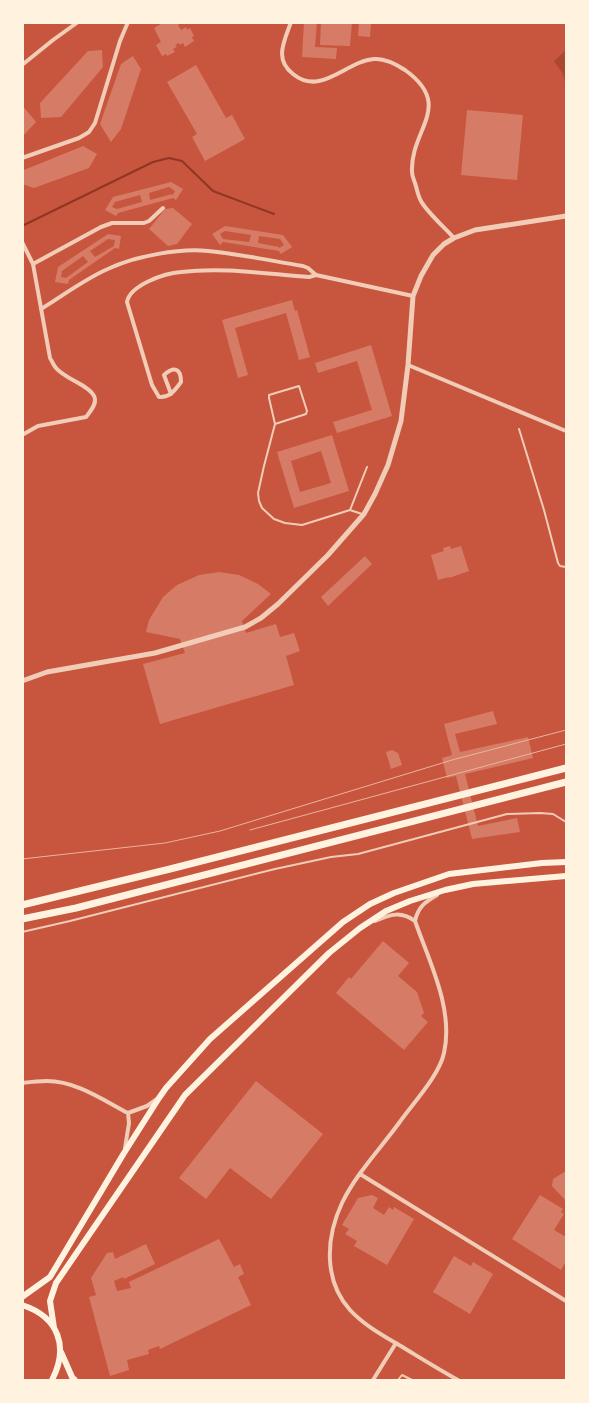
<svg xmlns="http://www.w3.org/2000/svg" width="589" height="1403" font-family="Rubik,sans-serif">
<rect width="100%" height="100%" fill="#c8553d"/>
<!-- green -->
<path fill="#ae4732" d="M566,50V86L563,74L554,61Z"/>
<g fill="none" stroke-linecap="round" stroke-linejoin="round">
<!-- stream -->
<path stroke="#8f3625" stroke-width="2" d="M22,226L153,162L169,158L182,161L213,191L274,214"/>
</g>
<!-- building -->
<path fill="#d67c66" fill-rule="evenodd" d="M164,22H182L178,25L181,30L186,27L187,30L190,28L194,36L192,37L194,41L185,47L183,43L180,45L179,43L175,45L177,47L173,49L175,52L167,56L166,54L162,56L156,45L161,42L154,28Z
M304,22H317L315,47L337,48L336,59L302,57Z
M321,22H352L350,46L320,45Z
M359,22H371L370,37L358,36Z
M102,50L103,67L61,117L41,118L40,103L88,51Z
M133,56L141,69L121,129L111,142L100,124L121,64Z
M196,65L226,118L232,115L245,139L205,161L192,137L197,134L167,82Z
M22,105L36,122L22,137Z
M467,110L523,115L517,180L461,175Z
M83,146L97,154L89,168L34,188L22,184L24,170Z
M171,182L183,189L176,200L173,198L118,213L116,216L105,210L113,197ZM169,187L175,191L172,196V194L150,200L149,193ZM140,195L142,202L117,209L112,207L115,202Z
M173,208L192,224L177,244L168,246L149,229L165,209Z
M225,226L283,235L292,247L281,254L279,251L223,242L220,245L212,234ZM225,231L251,235L249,242L223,239L220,234ZM259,236L280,239L284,245L279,248V247L258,243Z
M108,234L121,236L119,249L115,248L69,280L68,284L55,282L58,267ZM108,239L115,240L114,246L95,257L90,251ZM83,256L88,262L66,278L61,277L62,271Z
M292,300L295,311L297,310L310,357L299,360L286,313L235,328L248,375L238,378L222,320Z
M371,345L392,416L337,433L333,422L372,410L357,361L318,373L315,363Z
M332,435L349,491L294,508L277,452ZM321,451L331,483L300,492L291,461Z
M450,546L451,549L461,546L469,571L449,578V577L438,580L431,555L444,551L443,548Z
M365,556L372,564L328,606L321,597Z
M219,572L239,575L258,584L271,594L242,621L246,633L276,624L280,637L294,633L300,651L286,656L294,685L160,724L143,664L185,653L180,639L146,632L149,620L163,597L177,585L199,575Z
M493,711L497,724L455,734L460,752L528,737L533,758L465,774L478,826L517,818L520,832L472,839L456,776L447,778L442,758L452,755L444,724Z
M392,750L398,753L402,765L391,769L386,752Z
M383,941L409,963L398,976L417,992L424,1013L421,1016L428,1022L404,1050L336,993L349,977L351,979Z
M256,1081L323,1134L271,1199L230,1168L206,1199L179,1178Z
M566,1171V1201L552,1186L553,1179Z
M372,1195L378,1198L373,1208L384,1215L389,1207L393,1210L394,1207L414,1219L387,1265L354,1246L357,1241L345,1234L349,1229L342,1225L358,1198Z
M540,1195L563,1209L561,1212L564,1214L554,1230L566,1237V1261L561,1270L512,1239Z
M219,1239L234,1267L240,1264L244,1274L238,1277L251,1305L160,1349L159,1346L148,1350L149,1354L127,1360L129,1370L110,1376L89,1297L96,1295L91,1278L107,1253L113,1252L115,1259L146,1244L155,1264L124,1279L123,1277L114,1281L117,1291L131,1288L129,1282Z
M454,1256L471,1266L473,1262L493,1274L470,1314L433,1292Z"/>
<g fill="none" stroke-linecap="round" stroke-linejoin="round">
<!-- service -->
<path stroke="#f1ccb7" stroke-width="2" d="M275,424L306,414L307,411L299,386L269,395V398L275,424L264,466L258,493L259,501L262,508L274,519L285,523L302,525L350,510L362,514
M519,429L544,510L558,563L560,566L566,567
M350,510L367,467
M22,932L70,921L275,869L331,857L358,854L507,814L540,813L553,814L566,822
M398,1380L402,1375L412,1380"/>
<!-- minor -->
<path stroke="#f1ccb7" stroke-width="4" d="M291,22C284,42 274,59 293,74C321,97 346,61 374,59C385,58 396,64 405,70C455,106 410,129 412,172C412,176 414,180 415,183C417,189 418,196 421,201C426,211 445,228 454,238
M22,65L53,40L78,22
M22,158L79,138L89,132L95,123L120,41L128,22
M22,242L33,264L50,358C52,361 54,366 56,368C65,379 89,385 94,396C98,403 90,412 86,417L38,426L22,435
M33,264L101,227L112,223H144L149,221L163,208
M41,309C64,295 86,278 110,268C137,256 179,248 208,251C240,254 272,261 303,266L308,268L316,275L413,296
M408,365L566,431
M171,394L164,375C174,366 181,368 181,382C175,390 170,398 159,397L152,385L127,302C130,285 165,273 181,272C223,267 267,274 309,277L316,275
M437,895C425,902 418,907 415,921C429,961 454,1009 444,1053C439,1076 413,1103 399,1123C380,1149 356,1174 342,1203C326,1237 323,1280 350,1310C364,1325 382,1335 399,1345C419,1357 438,1369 458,1380
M375,921C391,914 401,911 415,921
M22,1083C30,1082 39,1081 47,1081C76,1081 103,1100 128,1113L147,1106L157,1099
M125,1148L129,1123L128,1113
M360,1174L566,1301
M373,1380L396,1343"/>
<!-- tertiary -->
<path stroke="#f1ccb7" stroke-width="5" d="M22,681L47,672L155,653L245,627L261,618L278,604L328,555L364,514L375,494L388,465L401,421L408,365L413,296L421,276L433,255L444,244L454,238L475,230L566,216"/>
<!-- primary -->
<path stroke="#fff3e0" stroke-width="6" d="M22,1297L50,1277L124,1153L159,1098L166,1088L210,1039L343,922L370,904L394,893L449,874L542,863L566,862
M22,1305C59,1317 69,1347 52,1380
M54,1328L50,1301L56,1283L185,1095L329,953L360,928L386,911L410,901L445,890L473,884L566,876
M61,1352L72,1377L75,1380"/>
<!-- trunk -->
<path stroke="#fff3e0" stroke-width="7" d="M22,905L170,869L566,768
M22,919L76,908L566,782"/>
<!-- tram -->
<path stroke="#e9b49f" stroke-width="1" d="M250,830L566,744
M22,859L165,843L220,831L452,760L566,730"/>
</g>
<!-- border -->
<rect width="589" height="1403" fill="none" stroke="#fff3e0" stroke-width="48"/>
</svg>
